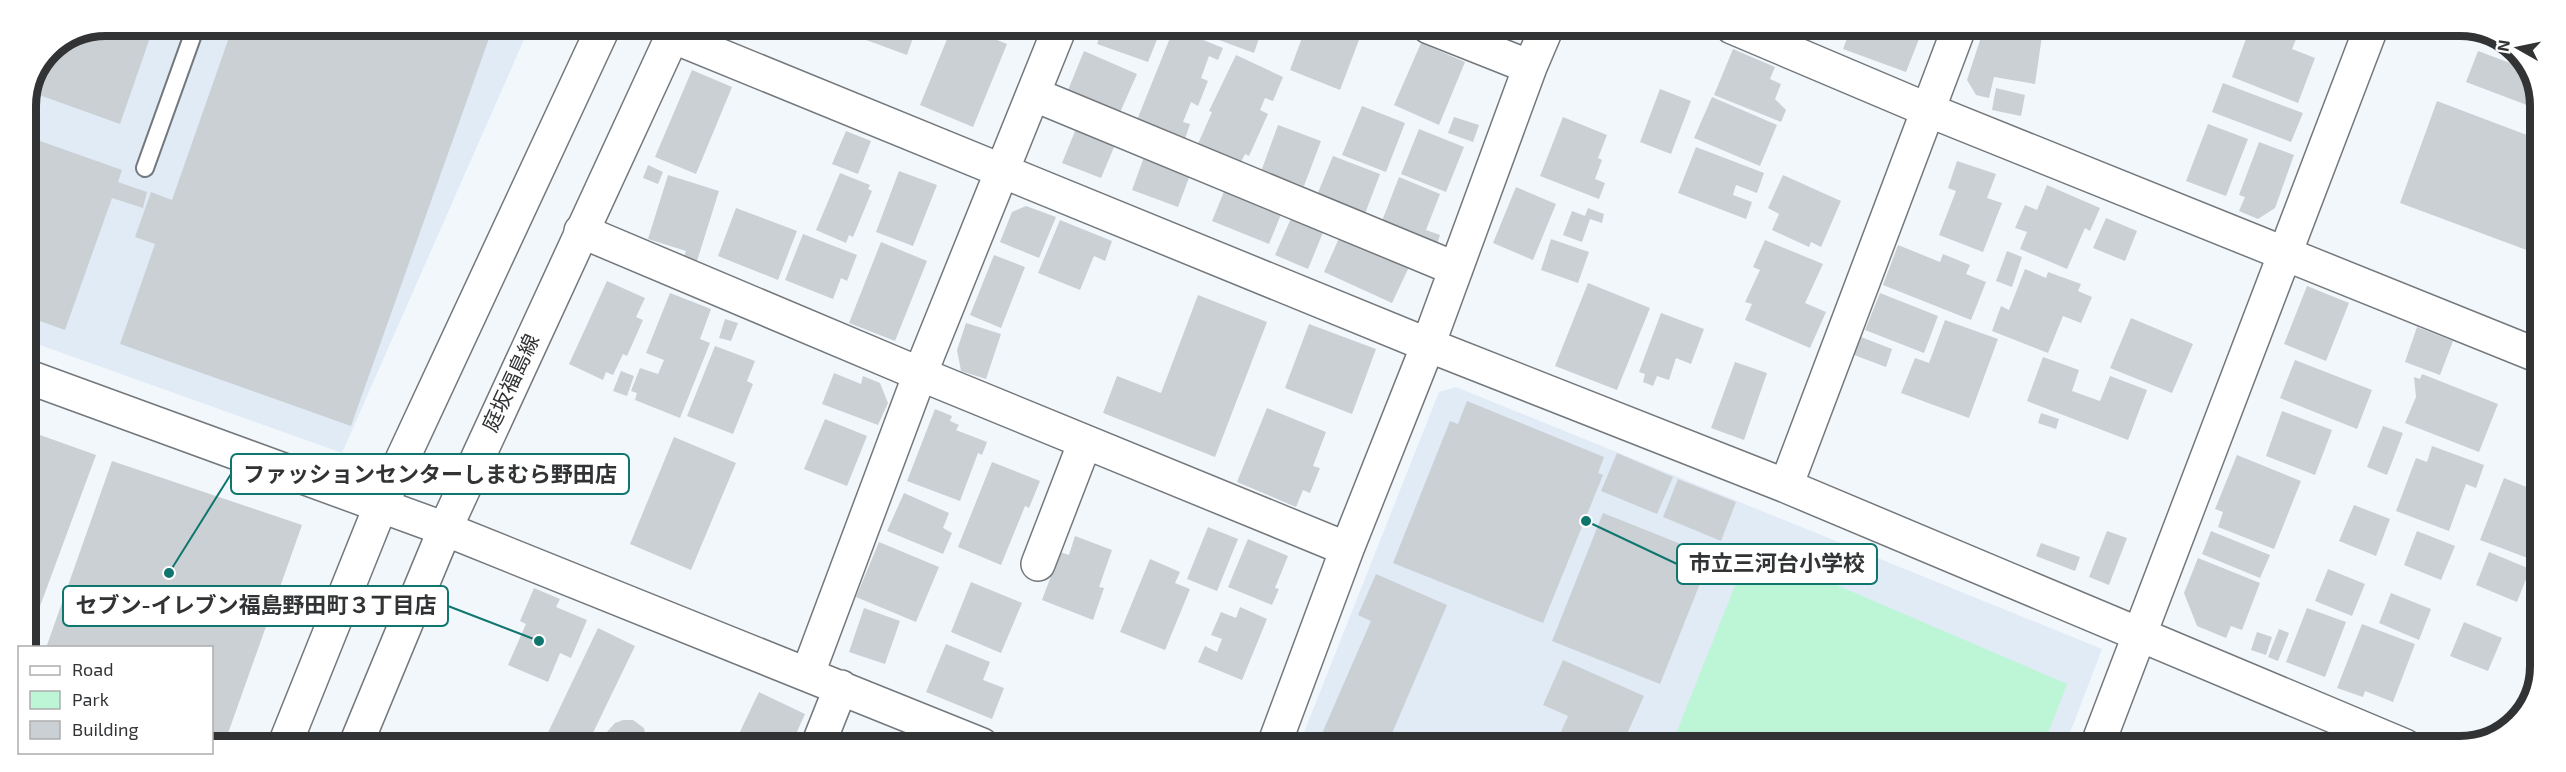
<svg xmlns="http://www.w3.org/2000/svg" width="2566" height="772" font-family="'Exo 2','Noto Sans JP',sans-serif">
<rect width="100%" height="100%" fill="#f2f7fc"/>
<!-- built -->
<path fill="#e0ebf6" d="M106,26H530L342,453L26,340V106L49,49Z
M1456,387L2102,649L2065,746L1299,745L1439,392Z"/>
<!-- green -->
<path fill="#bcf6d6" d="M1750,548L2067,684L2043,746H1671Z"/>
<!-- building -->
<path fill="#cbd0d5" d="M106,25L154,26L120,124L31,92L49,49Z
M233,26H400L421,33L424,26H481L492,30L351,426L120,344L155,244L135,237L151,192L172,200Z
M828,26H917L907,55Z
M952,27H965L1007,44L973,127L920,105Z
M1103,27H1162L1148,62L1097,44Z
M1184,27H1263L1254,53Z
M1306,27H1359L1354,38L1359,40L1340,90L1290,70Z
M1461,27H1510L1504,44Z
M1174,28L1223,48L1218,60L1209,56L1201,78L1208,81L1198,106L1191,102L1183,122L1190,124L1185,139L1137,120Z
M1827,28H1841L1839,32Z
M1851,28H1890L1919,39L1906,72L1843,49Z
M1984,28L2002,30V28H2038L2037,35L2042,36L2035,84L1994,77L1989,98L1976,95L1967,80Z
M2250,28H2272L2297,37L2292,49L2315,58L2298,103L2232,77Z
M1421,43L1465,62L1439,125L1394,105Z
M1733,49L1775,67L1770,79L1781,84L1775,99L1786,110L1781,122L1714,95Z
M1084,51L1137,74L1118,117L1066,95Z
M2478,51L2529,70L2540,100V110L2466,82Z
M1236,55L1283,77L1273,101L1265,98L1260,110L1268,114L1249,156L1245,154L1240,164L1197,146L1212,112L1209,111Z
M692,70L732,87L696,174L655,157Z
M2223,83L2303,113L2291,142L2212,112Z
M1996,88L2025,95L2021,116L1992,110Z
M1660,89L1691,101L1671,154L1640,142Z
M1712,97L1777,125L1760,166L1694,138Z
M2437,101L2540,140V255L2400,203Z
M1362,106L1405,123L1386,172L1342,155Z
M1454,117L1479,125L1473,142L1448,133Z
M1563,117L1607,135L1598,158L1602,160L1595,179L1605,183L1599,199L1540,176Z
M1078,124L1117,140L1101,178L1062,163Z
M2208,124L2248,139L2226,196L2186,181Z
M1278,125L1321,141L1304,186L1280,177L1277,184L1259,177Z
M1419,129L1464,147L1446,192L1401,174Z
M846,131L871,141L858,174L832,164Z
M26,136L122,170L118,182L147,192L143,208L112,198L65,330L26,316Z
M2259,142L2294,155L2275,208L2258,219L2239,211L2245,197L2239,195Z
M1696,147L1764,173L1757,193L1736,185L1733,195L1752,202L1746,219L1678,193Z
M1333,156L1380,174L1363,219L1315,200Z
M1144,157L1190,175L1178,207L1132,190Z
M1957,161L1996,174L1987,198L2002,203L1983,252L1939,235L1956,191L1948,188Z
M648,165L663,172L658,184L643,178Z
M899,171L937,185L913,246L876,232Z
M840,173L870,185L868,189L872,191L853,237L849,235L846,243L816,230Z
M668,175L719,191L697,261L684,257L686,251L648,239Z
M1783,175L1841,201L1821,247L1811,242L1809,247L1772,230L1779,214L1768,208Z
M1399,177L1440,194L1426,230L1440,235L1435,250L1382,221Z
M2047,185L2100,208L2090,231L2085,228L2067,269L2020,249L2027,232L2015,228L2025,205L2037,210Z
M1516,187L1556,204L1533,260L1493,243Z
M1225,189L1282,212L1269,244L1212,221Z
M1026,206L1056,217L1039,258L1000,242L1012,212Z
M736,208L797,231L778,280L718,256Z
M1588,208L1604,214L1602,223L1590,219L1582,242L1563,235L1572,211L1585,216Z
M1292,216L1324,230L1308,269L1275,255Z
M2106,218L2137,231L2125,261L2093,248Z
M1060,220L1112,241L1105,261L1094,256L1080,290L1038,273Z
M803,234L857,255L847,281L841,278L833,299L785,280Z
M1340,236L1409,267L1392,303L1324,272Z
M1551,239L1589,252L1578,283L1541,270Z
M1765,240L1823,264L1805,303L1826,312L1810,348L1745,320L1752,304L1745,302L1760,270L1753,267Z
M881,242L927,261L895,341L849,323Z
M1898,245L1940,262L1943,254L1970,265L1966,274L1986,282L1971,320L1883,285Z
M2007,251L2022,257L2012,287L1996,281Z
M994,255L1025,267L1001,328L970,315Z
M2025,269L2046,278L2048,272L2081,284L2078,291L2092,297L2081,323L2063,316L2048,353L1992,331L2001,306L2009,310Z
M607,281L645,298L636,317L643,320L627,356L623,354L613,375L606,372L603,380L569,364Z
M1588,283L1650,308L1617,390L1555,366Z
M2307,286L2349,303L2326,361L2284,344Z
M670,293L711,309L700,339L710,343L680,418L635,400L637,393L631,391L640,368L658,374L664,360L646,353Z
M1880,293L1938,316L1924,353L1865,330Z
M1198,295L1267,322L1215,457L1103,413L1117,376L1161,393Z
M1661,313L1704,329L1691,364L1676,358L1669,380L1657,376L1653,386L1643,382L1645,374L1639,372Z
M2131,318L2193,344L2172,393L2110,368Z
M725,319L738,323L731,341L719,338Z
M1945,320L1998,339L1969,418L1901,393L1915,358L1929,363Z
M966,323L1001,334L986,379L961,371L957,350Z
M1309,324L1376,349L1352,414L1285,388Z
M2417,327L2453,341L2440,375L2405,362Z
M1861,337L1892,349L1886,367L1854,355Z
M715,346L755,361L747,381L753,384L733,434L687,416Z
M2043,357L2079,370L2072,391L2100,401L2110,376L2147,390L2128,440L2027,401Z
M2295,360L2372,390L2357,429L2280,398Z
M1735,362L1767,373L1744,440L1711,428Z
M621,371L634,376L627,396L613,391Z
M834,373L861,384L863,376L880,383L888,403L878,425L822,404Z
M2422,374L2498,404L2479,452L2405,423L2416,397L2414,377L2420,379Z
M1467,401L1604,457L1598,473L1603,475L1543,623L1393,563L1450,421L1458,424Z
M1267,408L1326,432L1313,466L1320,468L1310,493L1303,490L1296,507L1237,482Z
M935,409L952,416L950,421L959,425L956,430L987,442L982,455L978,453L960,501L907,481Z
M2282,411L2332,430L2315,475L2266,456Z
M2041,413L2059,419L2056,429L2038,423Z
M825,419L867,436L847,486L804,469Z
M2383,426L2403,433L2387,475L2367,467Z
M26,430L96,455L26,644Z
M674,437L736,463L691,570L630,544Z
M2432,446L2484,465L2476,488L2466,484L2449,531L2396,511L2416,458L2427,462Z
M1617,453L1673,477L1657,514L1601,491Z
M2237,455L2301,481L2274,549L2218,527L2223,512L2215,509Z
M112,461L302,525L226,739L212,734V648H46Z
M992,462L1040,481L1029,508L1025,506L1001,565L958,547Z
M2504,478L2539,492L2538,562L2480,540Z
M1678,479L1736,502L1721,541L1663,517Z
M904,493L949,513L943,528L952,533L943,554L887,531Z
M2354,505L2390,519L2376,556L2339,541Z
M1603,513L1711,556L1660,684L1552,641Z
M1208,527L1238,539L1217,591L1187,579Z
M2107,531L2127,538L2109,585L2089,577Z
M2211,531L2270,555L2260,578L2202,554Z
M2417,531L2455,546L2441,580L2404,565Z
M1075,536L1112,550L1099,587L1104,588L1093,620L1042,600L1060,552L1069,555Z
M1248,539L1288,556L1275,588L1279,589L1272,605L1228,587Z
M879,542L939,567L916,622L856,597Z
M2041,543L2080,557L2075,571L2036,556Z
M2489,552L2530,569L2517,602L2476,585Z
M2198,558L2260,583L2242,630L2231,626L2226,638L2197,626L2184,593Z
M1150,559L1180,572L1175,583L1190,589L1165,650L1120,632Z
M2328,569L2365,584L2352,616L2315,601Z
M1376,574L1447,605L1387,745H1317L1371,621L1358,615Z
M971,582L1022,603L1001,653L951,632Z
M534,588L560,599L556,607L587,620L571,658L560,653L548,682L508,665L526,624L520,621Z
M2391,593L2431,609L2419,640L2379,623Z
M1240,607L1267,619L1242,680L1198,662L1205,646L1217,652L1222,639L1211,635L1221,612L1236,618Z
M864,608L900,621L885,664L849,652Z
M2307,608L2346,622L2325,677L2286,662Z
M2464,622L2502,638L2488,671L2450,656Z
M2362,624L2415,644L2393,702L2365,691L2363,697L2337,688Z
M598,628L635,646L589,741H605L606,733L615,723L623,720H633L644,728L647,744H546L543,743Z
M2279,629L2289,633L2278,661L2268,657Z
M2257,632L2272,637L2266,655L2251,650Z
M946,644L990,662L983,680L1004,688L992,719L926,692Z
M1563,660L1644,696L1622,745H1555L1568,716L1543,705Z
M759,692L805,714L791,745L746,744L736,740Z
M2207,735L2236,746H2202Z"/>
<g fill="none" stroke-linecap="round" stroke-linejoin="round">
<!-- lane casing -->
<g stroke="#73787c" stroke-width="20">
<path id="lane" d="M639,26L672,36
M145,168L196,26"/>
</g>
<!-- street casing -->
<g stroke="#73787c" stroke-width="36">
<path id="street" d="M1429,27L1530,67
M1732,27L1928,110L2539,356
M672,36L1428,345L1786,486L2405,746
M1033,94L1456,269
M581,231L920,374L1347,549
M26,376L445,529L982,745
M1786,486L1959,28
M1038,564L1085,442
M808,673L920,374L1060,27
M818,745L841,687
M1274,745L1347,549L1428,345L1530,67L1547,27
M2097,746L2371,28"/>
</g>
<!-- secondary casing -->
<g stroke="#73787c" stroke-width="36">
<path id="secondary" d="M285,744L381,505L604,26
M356,744L445,529L677,26"/>
</g>
<!-- lane -->
<use href="#lane" stroke="#fff" stroke-width="16"/>
<!-- street -->
<use href="#street" stroke="#fff" stroke-width="33"/>
<!-- secondary -->
<use href="#secondary" stroke="#fff" stroke-width="33"/>
</g>
<g text-anchor="middle" stroke-width="4.5" stroke-linejoin="round" paint-order="stroke">
<!-- street labels -->
<g font-size="21" fill="#313335" stroke="#fff">
<text transform="translate(511 383) rotate(-65)" y="7">庭坂福島線</text>
</g>
</g>
<!-- crop -->
<path d="M0 0H2566V772H0ZM106 36H2460A70 70 0 0 1 2530 106V666A70 70 0 0 1 2460 736H106A70 70 0 0 1 36 666V106A70 70 0 0 1 106 36Z" fill="#fff" fill-rule="evenodd"/>
<path fill="none" stroke="#313335" stroke-width="8" d="M106 36H2460A70 70 0 0 1 2530 106V666A70 70 0 0 1 2460 736H106A70 70 0 0 1 36 666V106A70 70 0 0 1 106 36Z"/>
<!-- callouts -->
<path fill="none" stroke="#0f766e" stroke-width="2" d="M169 573L231 474M1586 521L1677 564M539 641L448 606"/>
<g fill="#0f766e" stroke="#fff" stroke-width="2">
<circle cx="169" cy="573" r="6"/>
<circle cx="1586" cy="521" r="6"/>
<circle cx="539" cy="641" r="6"/>
</g>
<g fill="#fff" stroke="#0f766e" stroke-width="2">
<rect x="231" y="454" width="398" height="40" rx="6"/>
<rect x="1677" y="544" width="200" height="40" rx="6"/>
<rect x="63" y="586" width="385" height="40" rx="6"/>
</g>
<g font-size="22" text-anchor="middle" font-weight="bold" fill="#313335">
<text x="430" y="482">ファッションセンターしまむら野田店</text>
<text x="1777" y="571">市立三河台小学校</text>
<text x="256" y="613">セブン-イレブン福島野田町３丁目店</text>
</g>
<!-- legend -->
<rect x="18" y="646" width="195" height="108" fill="#ffffff" stroke="#adadae" stroke-width="1.5"/>
<rect x="30" y="666" width="30" height="9" fill="#ffffff" stroke="#adadae" stroke-width="1.5"/>
<text x="72" y="676" font-size="18" fill="#313335">Road</text>
<rect x="30" y="691" width="30" height="18" fill="#bcf6d6" stroke="#adadae" stroke-width="1.5"/>
<text x="72" y="706" font-size="18" fill="#313335">Park</text>
<rect x="30" y="721" width="30" height="18" fill="#cbd0d5" stroke="#adadae" stroke-width="1.5"/>
<text x="72" y="736" font-size="18" fill="#313335">Building</text>
<!-- north arrow -->
<g transform="translate(2518 48) rotate(279)" stroke="#ffffff" stroke-width="4.5" paint-order="stroke">
<path d="M0-4.5L10 22L0 15L-10 22Z" fill="#313335"/>
<text y="-9" font-size="16" font-weight="bold" text-anchor="middle" fill="#313335">N</text>
</g>
</svg>
